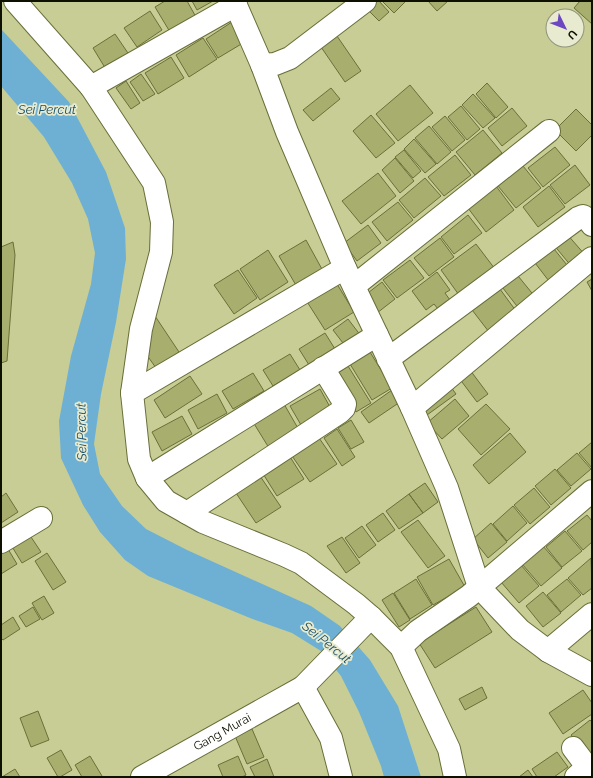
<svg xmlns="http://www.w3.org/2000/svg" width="593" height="778" font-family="Raleway,sans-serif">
<rect width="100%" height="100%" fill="#c7cd94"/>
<!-- water -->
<path fill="#6db0d4" d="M1,29L69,102L106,172L125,228L126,259L116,322L101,394L94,444L100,474L122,506L146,529L187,550L311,606L340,626L370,660L398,706L421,777H384L381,766L359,712L341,676L321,651L292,633L250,618L148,576L125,560L100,532L83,505L61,458L59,421L71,356L91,284L95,253L88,219L72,183L44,137L1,86Z"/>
<!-- building -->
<path fill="#a8ae6e" stroke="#6b6f39" d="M165,1H187L196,17L170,32L155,7Z
M192,1H213L197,10Z
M376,1H379L389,12L379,21L367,9Z
M384,1H406L394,13L383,2Z
M428,1H448L437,11Z
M580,1H592V24L574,8Z
M150,11L162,30L137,47L124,28Z
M235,20L248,40L218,58L206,39Z
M115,34L130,56L107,71L93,48Z
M337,36L361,71L345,82L321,47Z
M203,38L217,59L189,77L176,55Z
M171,57L184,78L158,94L145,73Z
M141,74L155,94L143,101L130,82Z
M126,81L140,103L131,109L116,88Z
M487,83L508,107L496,118L476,94Z
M410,85L433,113L398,141L376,114Z
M331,88L340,99L313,121L303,110Z
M473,94L495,118L483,128L462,105Z
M461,106L480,129L467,140L448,117Z
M512,108L527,126L502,146L488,128Z
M576,109L592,125V135L576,151L555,130Z
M371,115L395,143L376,158L353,131Z
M445,116L465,140L452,151L432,127Z
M429,126L451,152L437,164L415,138Z
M483,130L502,153L475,175L456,152Z
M414,139L436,164L425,173L404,149Z
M555,147L570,165L543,187L528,168Z
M404,150L421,171L413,178L395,157Z
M455,155L471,175L444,196L428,177Z
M395,158L414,181L400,193L382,170Z
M575,165L590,185L565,204L550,185Z
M523,166L541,188L516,208L498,186Z
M378,173L396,196L361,224L342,201Z
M425,178L441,196L414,218L399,200Z
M493,182L514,210L486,232L465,204Z
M549,186L565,207L538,227L523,207Z
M398,202L413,220L387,241L372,222Z
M468,215L482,233L454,254L441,237Z
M368,225L381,243L357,261L344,243Z
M566,233L586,256L572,267L553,244Z
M440,238L454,257L429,276L414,258Z
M306,240L323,271L297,287L279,256Z
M13,242L15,255L7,361L1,363V247Z
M476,244L495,269L459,295L441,270Z
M550,244L571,270L552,285L532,259Z
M268,250L288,282L260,300L240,269Z
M410,260L424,278L397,298L383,280Z
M238,270L257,298L234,314L214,285Z
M514,271L536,298L520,310L499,283Z
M437,272L450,290L445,293L450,300L438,309L434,304L426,310L412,291Z
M334,279L354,312L325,330L304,297Z
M592,279V291L587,282Z
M382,282L395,299L377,313L364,296Z
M497,285L516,311L489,332L469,306Z
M155,316L179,352L156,368L144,351L150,347L141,333Z
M348,319L361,336L346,347L333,330Z
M325,333L335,349L309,365L299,349Z
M370,352L392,388L372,400L350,364Z
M290,354L300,370L273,386L263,370Z
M348,366L371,403L356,412L334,376Z
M467,366L488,394L477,402L456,374Z
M253,373L264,391L233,409L222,391Z
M190,376L202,394L165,418L154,400Z
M448,383L456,394L427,415L420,404Z
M320,389L330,407L301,425L290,406Z
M392,390L400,402L369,423L361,412Z
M217,394L227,413L198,429L188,410Z
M455,399L469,416L442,439L427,423Z
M284,404L299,430L269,448L253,422Z
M486,404L510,429L481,455L458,429Z
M182,416L192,434L162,451L152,432Z
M351,420L364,442L351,449L338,428Z
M337,429L355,457L342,466L324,438Z
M510,433L526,452L489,484L473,465Z
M317,435L337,464L310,482L290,453Z
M592,442V468L579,453Z
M287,452L304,479L277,496L260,469Z
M577,453L591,469L571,486L557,470Z
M555,469L571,488L551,505L535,486Z
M258,473L281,507L256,523L234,490Z
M425,483L438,502L423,513L409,494Z
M534,488L550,507L530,524L514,505Z
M6,493L18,512L1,523V497Z
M409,494L423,513L399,529L386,511Z
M513,506L527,523L507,541L493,524Z
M383,513L395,530L378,542L366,525Z
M587,515L592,521V542L583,550L567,531Z
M418,520L445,556L428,568L401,532Z
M491,523L507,542L488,558L473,539Z
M362,526L376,545L359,558L345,538Z
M565,531L582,551L562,567L546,547Z
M29,534L41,552L22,563L11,545Z
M342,537L360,563L346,573L327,546Z
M5,544L17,564L1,574V547Z
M543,546L562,568L541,586L522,564Z
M47,553L66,582L53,590L35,561Z
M591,558L592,588L583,595L568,578Z
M449,559L465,587L433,605L417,577Z
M521,565L539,586L519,603L501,582Z
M416,579L432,605L410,619L394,593Z
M567,579L581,595L561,612L547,595Z
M543,592L561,613L543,627L526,606Z
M393,593L410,620L399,627L382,600Z
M44,596L54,613L42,620L32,603Z
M33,607L40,619L26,627L19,616Z
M476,607L492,632L435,668L419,643Z
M13,617L20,629L3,640L1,638V625Z
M482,687L487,698L465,710L459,699Z
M583,690L592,703V714L563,734L549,713Z
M38,711L49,740L31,747L20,718Z
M590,720L592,722V756L589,759L571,735Z
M252,729L264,757L247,764L235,736Z
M61,750L72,770L60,777H58L47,758Z
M557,752L568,767L554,777H537L532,769Z
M90,756L102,776L101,777H82L75,765Z
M238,756L246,775L242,777H223L218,765Z
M267,759L274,777H255L250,767Z
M15,769L20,777H2Z
M528,770L533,777H519Z"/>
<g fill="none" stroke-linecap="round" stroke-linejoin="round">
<!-- minor casing -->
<g stroke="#6a6e39" stroke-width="24">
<g id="minor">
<path d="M15,1L91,87L154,183L162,222L161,252L141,329L132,393L139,459L147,478L166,501L203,522L284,555L301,563L356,604L371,617L401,647L449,749L455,777"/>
<path d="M234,1L262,65L287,132L345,268L412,408L447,488L479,587L520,630L548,651L592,675"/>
<path d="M262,65L275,64L290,58L365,1"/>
<path d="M91,87L236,5"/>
<path d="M354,286L549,131"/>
<path d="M388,359L578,218L583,216L588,219L592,225"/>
<path d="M132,393L345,268"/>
<path d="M412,408L592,258"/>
<path d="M147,478L377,335"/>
<path d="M187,513L340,412L344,408L345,404L323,368"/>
<path d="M1,542L41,518"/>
<path d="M401,647L418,631L469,596L592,491"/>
<path d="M548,651L592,614"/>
<path d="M303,687L331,738L341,777"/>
<path d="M573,748L585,764V769L576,777"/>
<path id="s1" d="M142,777L303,687L371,617"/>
</g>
</g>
<!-- minor -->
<use href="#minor" stroke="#fff" stroke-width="22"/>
</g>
<g text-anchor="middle" stroke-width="3.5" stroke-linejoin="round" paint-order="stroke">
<!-- street labels -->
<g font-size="12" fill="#0f1100" stroke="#e8ebcf">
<text dy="4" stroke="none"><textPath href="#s1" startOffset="92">Gang Murai</textPath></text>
</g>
<!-- water labels -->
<g font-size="13" font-style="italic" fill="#194e68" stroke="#e8ebcf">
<text x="47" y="114">Sei Percut</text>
<text transform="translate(81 432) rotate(-91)" y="5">Sei Percut</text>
<text transform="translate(327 642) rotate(39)" y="5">Sei Percut</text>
</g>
</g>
<!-- border -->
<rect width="593" height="778" fill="none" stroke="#0f1100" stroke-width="4"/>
<!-- north arrow -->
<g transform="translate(565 28) rotate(133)"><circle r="19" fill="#e8ebcf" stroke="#91947c"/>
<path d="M0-3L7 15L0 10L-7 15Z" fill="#6c47c0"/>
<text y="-6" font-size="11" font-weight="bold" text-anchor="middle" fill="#0f1100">U</text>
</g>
</svg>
